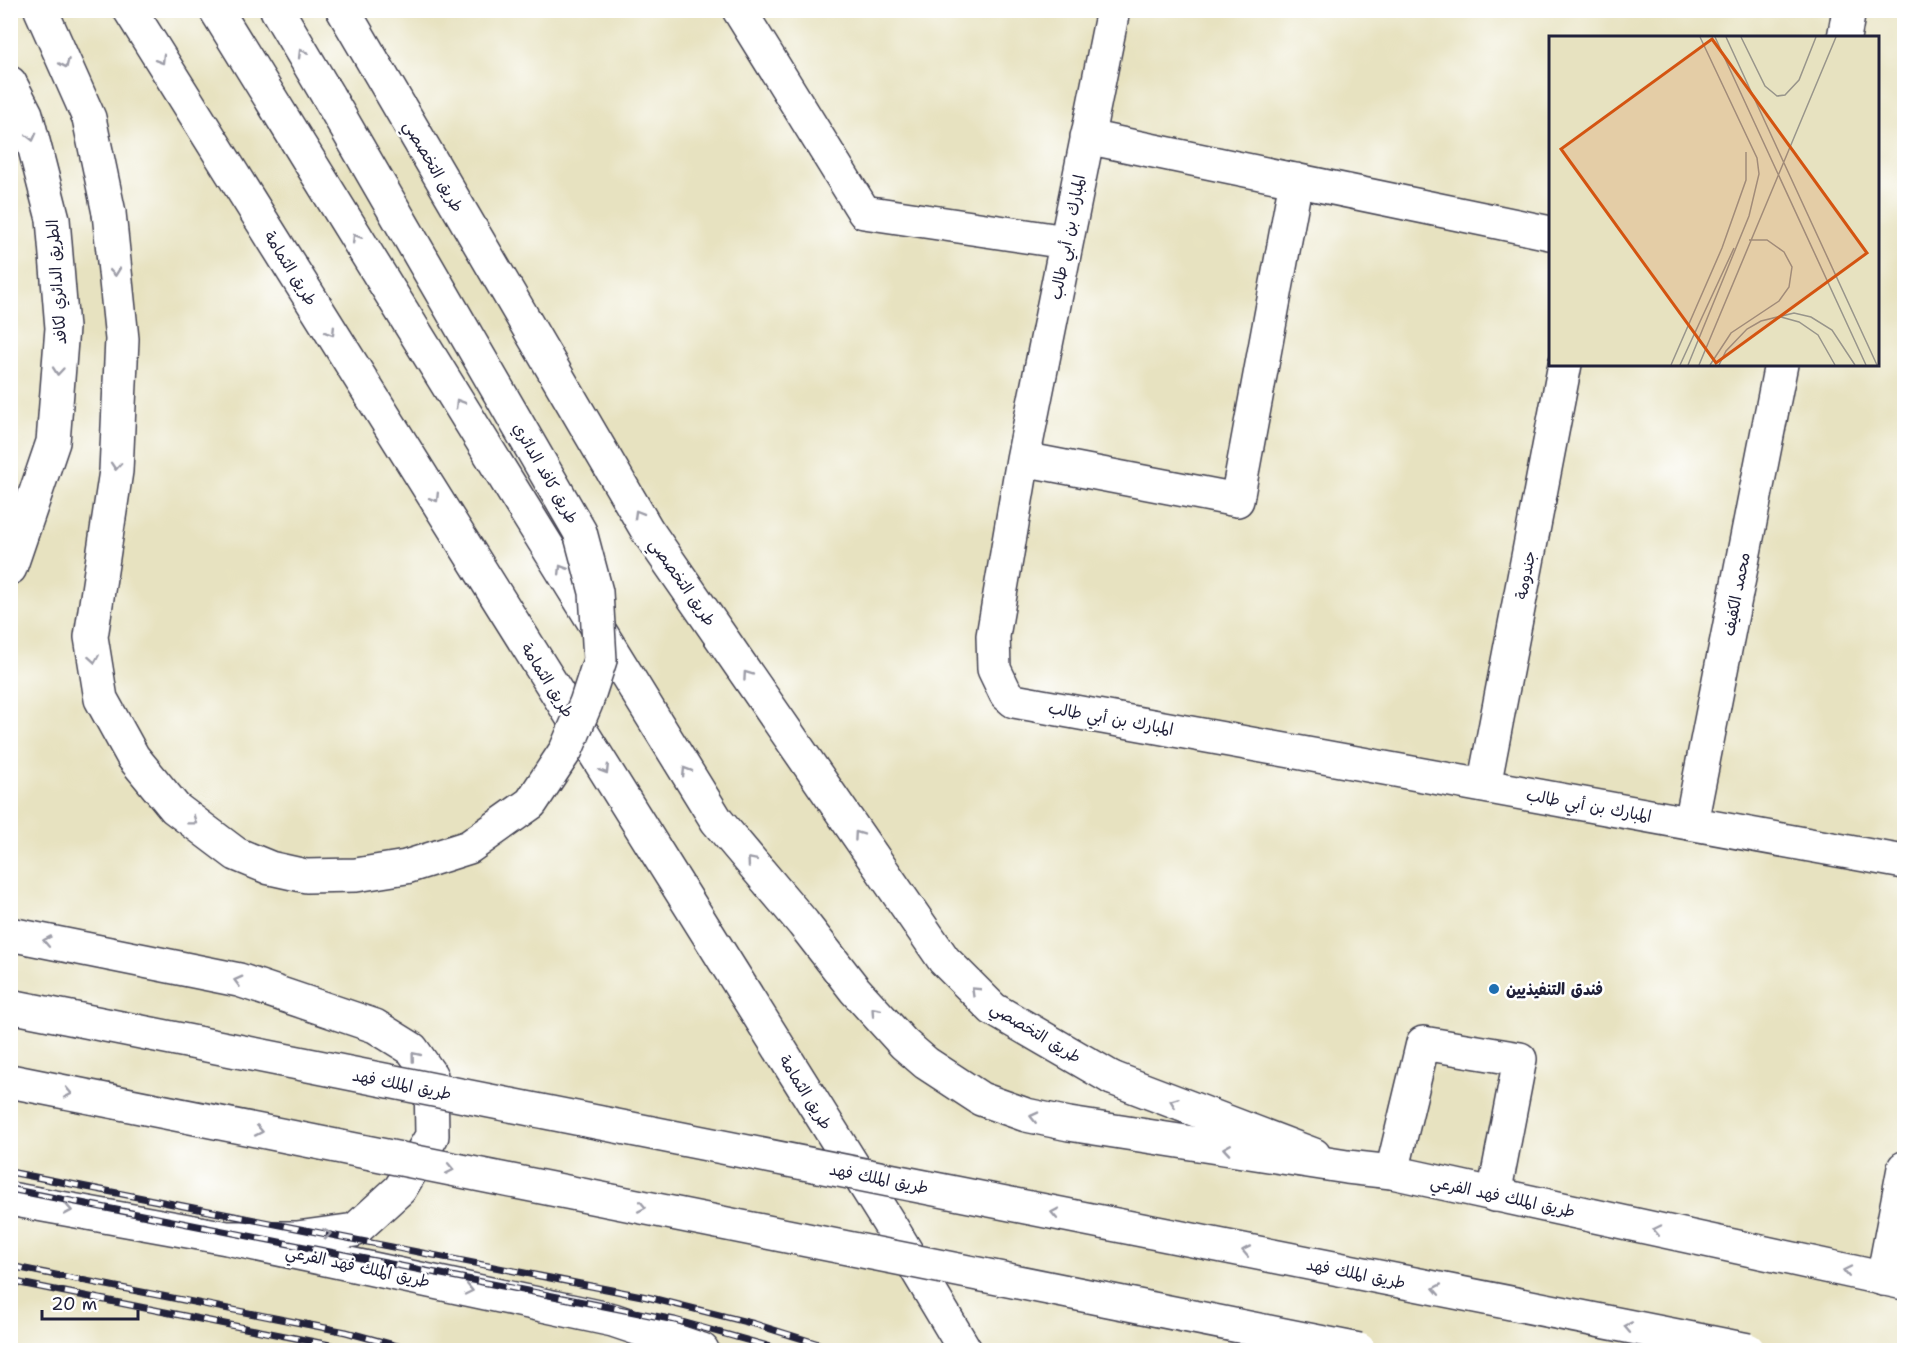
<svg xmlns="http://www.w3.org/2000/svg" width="1915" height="1361" font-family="'Shantell Sans','Playpen Sans Arabic',sans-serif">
<rect width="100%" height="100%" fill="#fff"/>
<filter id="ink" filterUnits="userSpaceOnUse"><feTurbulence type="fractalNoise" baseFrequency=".0167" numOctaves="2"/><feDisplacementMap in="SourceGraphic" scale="12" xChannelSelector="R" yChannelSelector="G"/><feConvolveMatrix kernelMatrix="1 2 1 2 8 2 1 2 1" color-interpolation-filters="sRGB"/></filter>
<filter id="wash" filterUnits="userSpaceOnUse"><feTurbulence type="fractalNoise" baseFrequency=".008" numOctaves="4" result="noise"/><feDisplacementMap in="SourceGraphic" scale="24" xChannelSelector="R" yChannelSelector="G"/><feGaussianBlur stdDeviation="1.35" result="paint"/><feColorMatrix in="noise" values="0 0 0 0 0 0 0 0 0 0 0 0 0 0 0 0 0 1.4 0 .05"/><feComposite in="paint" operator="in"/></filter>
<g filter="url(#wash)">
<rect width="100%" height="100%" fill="#e7e2c0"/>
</g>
<g filter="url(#ink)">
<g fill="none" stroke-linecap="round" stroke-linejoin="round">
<!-- minor casing -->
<g stroke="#403f4f" stroke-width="36">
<path id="minor" d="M739,10L864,212L1066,242
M1113,10L1023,459L993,636L994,669L1006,694L1014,701L1904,862
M1844,38L1849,10
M1087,137L1550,233
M1023,459L1237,500L1296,180
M1484,786L1565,364
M1691,823L1781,364
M10,934L239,980L375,1026L412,1049L431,1076L432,1136L400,1189L355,1230L297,1238H227
M1112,1078L1314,1155
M1392,1172L1423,1043L1520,1059L1494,1195
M10,1199L227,1238L613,1320L702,1350
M1883,1279L1904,1168"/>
</g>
<!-- major casing -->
<g stroke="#403f4f" stroke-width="36">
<path id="major" d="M41,10L89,118L109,213
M130,10L895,1233L965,1350
M216,10L717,821L803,923L855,990L904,1044L926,1063L981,1099L1026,1115L1069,1124L1347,1167L1392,1172L1904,1283
M277,10L328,96
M343,10L647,530L944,960L993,1009L1112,1078
M10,83L26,114L53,219L62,328L53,442L10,568"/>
</g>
<!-- minor -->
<use href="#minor" stroke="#fff" stroke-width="33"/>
<!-- major -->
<use href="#major" stroke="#fff" stroke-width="33"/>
<!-- rail casing -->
<g stroke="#22223b" stroke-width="7">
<path id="rail" d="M10,1172L647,1297L755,1324L838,1350
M10,1189L675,1320L782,1350
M10,1266L346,1332L412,1350
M10,1281L355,1350"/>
</g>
<!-- rail -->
<use href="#rail" stroke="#fff" stroke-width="4.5" stroke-dasharray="14" stroke-linecap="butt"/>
<!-- major-bridge casing -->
<g stroke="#403f4f" stroke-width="36" stroke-linecap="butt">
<path id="major-bridge" d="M109,213L122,339L116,471L91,637L101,699L133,757L175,808L236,854L270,868L306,876L356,875L406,867L469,847L531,803L566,750L586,703L600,660L596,592L580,532L328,96"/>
</g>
<!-- highway-bridge casing -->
<g stroke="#403f4f" stroke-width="36" stroke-linecap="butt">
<path id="highway-bridge" d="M10,1006L1748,1350
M10,1081L1359,1350"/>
</g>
<!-- major-bridge -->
<use href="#major-bridge" stroke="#fff" stroke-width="33"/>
<!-- highway-bridge -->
<use href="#highway-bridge" stroke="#fff" stroke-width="33"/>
</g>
<!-- one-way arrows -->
<defs><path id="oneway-chevron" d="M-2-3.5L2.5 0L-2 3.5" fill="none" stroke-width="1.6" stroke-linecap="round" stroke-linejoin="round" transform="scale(1.5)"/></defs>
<g stroke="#9c9ca7">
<use href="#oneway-chevron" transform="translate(302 53) rotate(-121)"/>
<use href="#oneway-chevron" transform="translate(161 60) rotate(58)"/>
<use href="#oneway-chevron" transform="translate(65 64) rotate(66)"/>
<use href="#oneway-chevron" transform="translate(32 137) rotate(76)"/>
<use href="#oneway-chevron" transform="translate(356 238) rotate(-122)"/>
<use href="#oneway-chevron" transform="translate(115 272) rotate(84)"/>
<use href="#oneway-chevron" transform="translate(331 332) rotate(58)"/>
<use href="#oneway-chevron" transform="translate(58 371) rotate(95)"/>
<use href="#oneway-chevron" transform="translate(459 403) rotate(-122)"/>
<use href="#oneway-chevron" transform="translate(116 466) rotate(94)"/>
<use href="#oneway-chevron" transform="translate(435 498) rotate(58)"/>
<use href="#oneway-chevron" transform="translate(638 514) rotate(-120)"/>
<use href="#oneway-chevron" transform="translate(562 569) rotate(-122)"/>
<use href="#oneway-chevron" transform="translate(94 659) rotate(80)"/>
<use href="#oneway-chevron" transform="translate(747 675) rotate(-125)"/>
<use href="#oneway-chevron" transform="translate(605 770) rotate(58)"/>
<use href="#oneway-chevron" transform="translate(686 771) rotate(-122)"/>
<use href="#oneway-chevron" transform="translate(193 821) rotate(37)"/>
<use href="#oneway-chevron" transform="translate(858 835) rotate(-125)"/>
<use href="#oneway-chevron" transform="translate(751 861) rotate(-130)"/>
<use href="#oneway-chevron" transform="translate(47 941) rotate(-169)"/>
<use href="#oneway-chevron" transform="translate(238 981) rotate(-165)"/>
<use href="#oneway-chevron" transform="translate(975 991) rotate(-136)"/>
<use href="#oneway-chevron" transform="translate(875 1011) rotate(-132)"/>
<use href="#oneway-chevron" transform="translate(415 1056) rotate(-129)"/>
<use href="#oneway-chevron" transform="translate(68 1093) rotate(11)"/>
<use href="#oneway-chevron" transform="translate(1174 1102) rotate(-159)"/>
<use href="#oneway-chevron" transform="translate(1034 1117) rotate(-167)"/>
<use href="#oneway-chevron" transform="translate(259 1131) rotate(11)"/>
<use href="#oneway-chevron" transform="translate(1227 1149) rotate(-171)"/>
<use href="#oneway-chevron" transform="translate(450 1169) rotate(11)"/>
<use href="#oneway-chevron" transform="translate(642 1207) rotate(11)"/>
<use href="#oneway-chevron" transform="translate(68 1210) rotate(10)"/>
<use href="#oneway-chevron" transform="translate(1055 1213) rotate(-169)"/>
<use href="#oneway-chevron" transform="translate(1657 1230) rotate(-168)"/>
<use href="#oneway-chevron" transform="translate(327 1234) rotate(-8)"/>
<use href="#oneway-chevron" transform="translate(1246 1251) rotate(-169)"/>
<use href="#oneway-chevron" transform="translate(1847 1271) rotate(-168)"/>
<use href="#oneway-chevron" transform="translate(1437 1289) rotate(-169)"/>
<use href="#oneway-chevron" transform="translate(469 1290) rotate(12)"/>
<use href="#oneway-chevron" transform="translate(1628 1327) rotate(-169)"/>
</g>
</g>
<!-- markers -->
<circle fill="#1f6fb2" stroke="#fff" stroke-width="2" cx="1494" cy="989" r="6"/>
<g text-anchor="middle" stroke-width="5" stroke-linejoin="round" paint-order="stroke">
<!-- street labels -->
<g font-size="16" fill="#22223b" stroke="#fff">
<text transform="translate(434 166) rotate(60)" y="6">طريق التخصصي</text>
<text transform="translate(1067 237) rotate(-79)" y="6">المبارك بن أبي طالب</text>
<text transform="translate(291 268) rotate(58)" y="6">طريق الثمامة</text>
<text transform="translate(56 282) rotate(-94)" y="6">الطريق الدائري لكافد</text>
<text transform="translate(546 473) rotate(60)" y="6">طريق كافد الدائري</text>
<text transform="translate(1525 575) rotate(-79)" y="6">جندومة</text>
<text transform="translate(683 582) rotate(55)" y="6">طريق التخصصي</text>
<text transform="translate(1736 594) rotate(-79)" y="6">محمد الكفيف</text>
<text transform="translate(548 680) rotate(58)" y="6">طريق الثمامة</text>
<text transform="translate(1111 718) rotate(10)" y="6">المبارك بن أبي طالب</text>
<text transform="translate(1589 805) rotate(10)" y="6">المبارك بن أبي طالب</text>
<text transform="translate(1036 1032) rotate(31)" y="6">طريق التخصصي</text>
<text transform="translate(402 1084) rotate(11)" y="6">طريق الملك فهد</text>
<text transform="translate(806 1092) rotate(58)" y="6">طريق الثمامة</text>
<text transform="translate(879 1178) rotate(11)" y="6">طريق الملك فهد</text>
<text transform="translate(1503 1196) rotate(12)" y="6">طريق الملك فهد الفرعي</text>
<text transform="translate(358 1266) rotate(12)" y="6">طريق الملك فهد الفرعي</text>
<text transform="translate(1356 1273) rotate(11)" y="6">طريق الملك فهد</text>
</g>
<!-- poi labels -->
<g font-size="16" font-weight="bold" fill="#22223b" stroke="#fff" text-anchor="start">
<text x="1506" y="995">فندق التنفيذيين</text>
</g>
</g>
<!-- overview -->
<g transform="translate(1549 36)">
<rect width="330" height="330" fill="#e7e2c0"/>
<path fill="none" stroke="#98958b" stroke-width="1.5" d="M166,1L317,329M177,1L328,329M192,1L216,50L228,60L236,59L250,44L267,1M232,281L250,286L269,299L286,329M122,329L173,212L197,144V116M131,329L185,212M139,329L200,180L210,138L208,122L151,1M150,329L287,1M161,329L182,297L230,265L240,251L243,231L235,216L218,204H200M170,329L177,315L198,293L212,285L245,277L262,281L283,294L306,329"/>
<path fill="#d45411" fill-opacity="0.15" stroke="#d45411" stroke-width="3" d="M163,3L318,217L167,327L12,113Z"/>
<rect width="330" height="330" fill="none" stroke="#22223b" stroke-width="3"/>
</g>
<!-- margin -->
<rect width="1915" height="1361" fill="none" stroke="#fff" stroke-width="36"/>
<!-- scale -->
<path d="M42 1310v9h96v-9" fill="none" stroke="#22223b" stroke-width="3"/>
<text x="51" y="1310" font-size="18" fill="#22223b" stroke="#ffffff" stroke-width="4.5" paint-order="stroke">20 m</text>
</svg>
